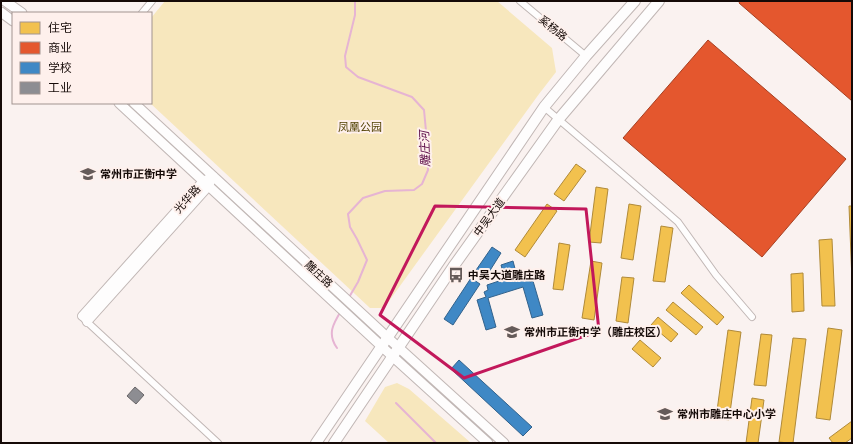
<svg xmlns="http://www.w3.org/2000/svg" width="853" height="444" font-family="'Roboto Condensed','Noto Sans SC',sans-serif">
<rect width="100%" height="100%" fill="#faf2f0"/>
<!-- green -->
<path fill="#f7e7bd" d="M165,1H497L552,48L556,72L539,94L384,308H370L150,103H151V18Z
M397,383L409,389L471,443H389L365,421L385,387Z"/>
<!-- homes -->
<path fill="#f2c14e" stroke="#b08a39" d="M576,164L586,171L564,201L554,194Z
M596,187L608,189L601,243L589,242Z
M547,204L557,211L525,257L515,250Z
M629,204L641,206L633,260L621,258Z
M849,206H852V281Z
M661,226L673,228L665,282L653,281Z
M832,239L835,306H822L819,240Z
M559,243L570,245L563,290L553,289Z
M591,261L602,263L594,320L582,318Z
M803,273L804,311L792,312L791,274Z
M622,277L634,278L628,323L616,321Z
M689,285L724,317L717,325L681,293Z
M673,302L703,327L696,335L666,310Z
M658,317L678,334L671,342L651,325Z
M828,328L842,330L830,420L816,418Z
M728,330L741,332L729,420L716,418Z
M761,334L772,335L766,386L754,385Z
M793,338L806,339L793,443H789L779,442Z
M640,340L661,358L653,367L632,349Z
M752,398L764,400L758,443H746Z
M852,421V438L845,443H833L829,438Z"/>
<!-- shops -->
<path fill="#e4572e" stroke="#a64022" d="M740,1H852V101L739,3Z
M708,40L846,159L762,257L623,138Z"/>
<!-- schools -->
<path fill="#3f88c5" stroke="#32628c" d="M492,247L501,253L484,280L474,273Z
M513,261L518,280L529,277L530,282L533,281L543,315L532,318L523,287L488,298L496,327L486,330L477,300L486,297L484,292L488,290L487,285L505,279L501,265Z
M471,278L480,284L453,325L444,319Z
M459,360L532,427L523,436L451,369Z"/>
<!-- industry -->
<path fill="#8d8d92" stroke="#696668" d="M135,387L144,395L136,404L127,396Z"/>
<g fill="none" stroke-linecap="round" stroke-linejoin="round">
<!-- stream -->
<path stroke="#e6b4d3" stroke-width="2" d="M348,299L358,282L367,260L357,239L350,227L348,214L363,198L385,191L414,190L422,184L428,170L426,131L424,110L412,97L358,77L346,67L345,56L355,15V1
M337,348C327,334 333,324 341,311
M396,403L436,443"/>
<!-- minor casing -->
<g stroke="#c1b7b5" stroke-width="8">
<path id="minor" d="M520,1L586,56
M142,13L152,1
M544,107L625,176L678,222L716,275L752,317
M84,319L218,443"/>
</g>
<!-- tertiary casing -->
<g stroke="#c1b7b5" stroke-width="10">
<path id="tertiary" d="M82,316L203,181L209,178
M87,322L209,186L213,176"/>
</g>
<!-- secondary casing -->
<g stroke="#c1b7b5" stroke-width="11">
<path id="secondary" d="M5,1L22,13
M1,12L13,21
M119,103L392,356L488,443
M134,103L387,337L504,443"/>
</g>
<!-- primary casing -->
<g stroke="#c1b7b5" stroke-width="12">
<path id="primary" d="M316,443L544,107L586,56L635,1
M334,443L453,267L558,120L659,1"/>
</g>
<!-- minor -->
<use href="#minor" stroke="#fefdfd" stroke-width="6"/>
<!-- tertiary -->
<use href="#tertiary" stroke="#fefdfd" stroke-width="8"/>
<!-- secondary -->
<use href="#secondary" stroke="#fefdfd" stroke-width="9"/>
<!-- primary -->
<use href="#primary" stroke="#fefdfd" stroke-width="10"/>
</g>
<!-- marked area -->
<path fill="none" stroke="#c2185b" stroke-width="3" stroke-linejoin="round" d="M435,206L586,209L599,331L464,378L380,315Z"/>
<!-- icons -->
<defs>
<g id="school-bare" transform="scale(1.2)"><path d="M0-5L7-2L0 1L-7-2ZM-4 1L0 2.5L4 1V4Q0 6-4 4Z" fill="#655b59" stroke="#fef0ec" stroke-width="2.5" paint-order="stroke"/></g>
<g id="bus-bare" transform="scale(1.2)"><path d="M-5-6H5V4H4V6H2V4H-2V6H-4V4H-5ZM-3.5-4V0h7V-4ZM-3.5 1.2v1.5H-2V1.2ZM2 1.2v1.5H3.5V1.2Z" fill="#655b59" stroke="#fef0ec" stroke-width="2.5" paint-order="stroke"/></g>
</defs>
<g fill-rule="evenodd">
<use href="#school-bare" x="88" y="174"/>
<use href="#bus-bare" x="456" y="275"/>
<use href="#school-bare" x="512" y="332"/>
<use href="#school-bare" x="665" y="414"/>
</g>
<g text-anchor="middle" stroke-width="4" stroke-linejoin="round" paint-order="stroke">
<!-- street labels -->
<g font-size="11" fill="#150a07" stroke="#fef0ec">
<text transform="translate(553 28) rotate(39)" y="4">奚杨路</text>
<text transform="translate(187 199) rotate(-48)" y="4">光华路</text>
<text transform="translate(489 217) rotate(-54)" y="4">中吴大道</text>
<text transform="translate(319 274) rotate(43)" y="4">雕庄路</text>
</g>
<!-- park labels -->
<g font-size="11" fill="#514102" stroke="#fef0ec">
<text x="360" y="131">凤凰公园</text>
</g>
<!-- poi labels -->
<g font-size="11" font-weight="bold" fill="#150a07" stroke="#fef0ec" text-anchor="start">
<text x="100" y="178">常州市正衡中学</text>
<text x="468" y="279">中吴大道雕庄路</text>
<text x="524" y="336">常州市正衡中学（雕庄校区）</text>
<text x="677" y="418">常州市雕庄中心小学</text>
</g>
<!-- water labels -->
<g font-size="12" font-style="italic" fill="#5a0946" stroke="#fef0ec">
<text transform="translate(425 149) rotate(-92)" y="4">雕庄河</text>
</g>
</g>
<!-- border -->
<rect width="853" height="444" fill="none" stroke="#150a07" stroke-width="4"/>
<!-- legend -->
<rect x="12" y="12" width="140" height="92" fill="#fef0ec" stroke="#a19490"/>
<rect x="20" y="22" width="20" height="12" fill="#f2c14e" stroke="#a19490"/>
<text x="48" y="32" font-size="12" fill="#150a07">住宅</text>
<rect x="20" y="42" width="20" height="12" fill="#e4572e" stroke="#a19490"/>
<text x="48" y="52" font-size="12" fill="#150a07">商业</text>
<rect x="20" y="62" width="20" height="12" fill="#3f88c5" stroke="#a19490"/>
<text x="48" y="72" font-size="12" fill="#150a07">学校</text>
<rect x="20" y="82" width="20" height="12" fill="#8d8d92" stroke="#a19490"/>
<text x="48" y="92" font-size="12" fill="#150a07">工业</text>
</svg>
